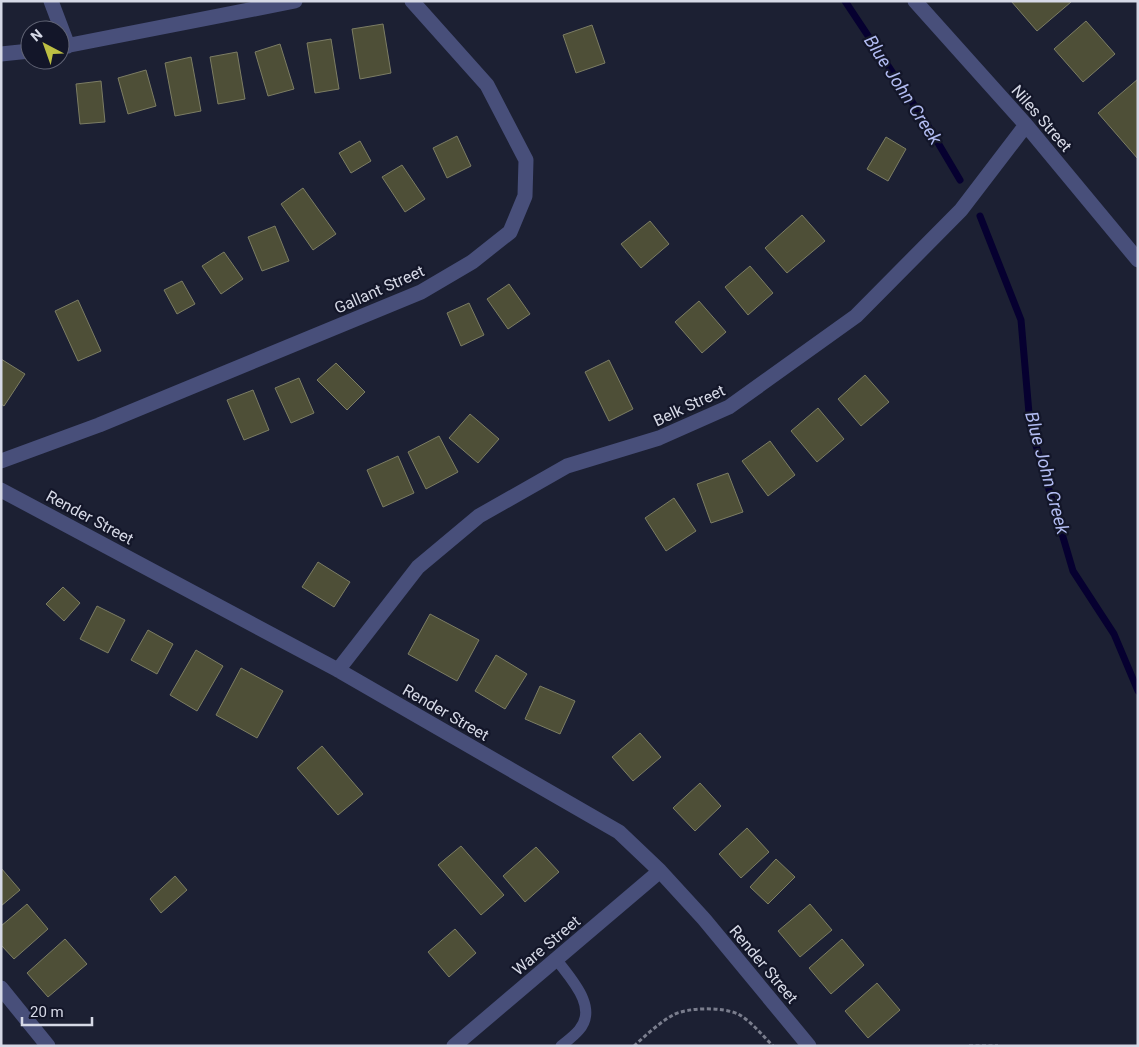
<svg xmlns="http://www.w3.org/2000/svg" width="1139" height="1047" font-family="Roboto,sans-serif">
<rect width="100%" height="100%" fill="#1c2033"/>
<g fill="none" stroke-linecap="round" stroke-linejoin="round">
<!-- stream -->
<path stroke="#060030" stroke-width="7" d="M845,1L928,126L960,180
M980,216L1021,320L1030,425L1073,571L1114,634L1138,691"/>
</g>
<!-- building -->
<path fill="#4e4f37" stroke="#7c7d64" d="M1011,1H1070L1071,2L1037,31Z
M1086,21L1115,54L1083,82L1054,49Z
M383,24L391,73L360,79L352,29Z
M592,25L605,63L576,73L563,35Z
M331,39L339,89L315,93L307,43Z
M280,44L294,89L268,96L255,52Z
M237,52L245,99L218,104L210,57Z
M191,57L201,111L175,116L165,63Z
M146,70L156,106L128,114L118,78Z
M1138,79V159L1098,113Z
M101,81L105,122L80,124L76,84Z
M457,136L471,166L447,178L433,148Z
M886,137L906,149L888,181L867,169Z
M360,141L371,161L351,173L339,153Z
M402,165L425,199L405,212L382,177Z
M303,188L336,234L313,250L281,204Z
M802,215L825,241L787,273L765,248Z
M650,221L669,244L641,268L621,244Z
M275,226L289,261L262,271L248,237Z
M224,252L243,279L221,294L202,266Z
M750,266L773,293L748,315L725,287Z
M182,281L195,304L177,314L164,290Z
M509,284L530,314L508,329L487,299Z
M78,300L101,351L78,361L55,311Z
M699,301L726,332L702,353L675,322Z
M469,303L484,335L461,346L447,313Z
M1,359L25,374L4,406L1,404Z
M609,360L633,409L609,421L585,372Z
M336,363L365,392L347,410L317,380Z
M865,375L889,402L861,426L838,399Z
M299,378L314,413L291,423L275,388Z
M253,390L269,430L244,440L227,400Z
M818,408L844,439L817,462L791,431Z
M470,414L499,439L478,463L449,438Z
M439,436L458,472L426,489L408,452Z
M770,441L795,475L768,496L742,461Z
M398,456L414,493L383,507L367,470Z
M728,473L743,512L711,523L697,484Z
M674,498L696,531L666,551L645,518Z
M318,562L350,582L334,607L302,587Z
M63,587L80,603L64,621L46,604Z
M97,606L125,620L108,653L80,639Z
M430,614L479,640L457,681L408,654Z
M148,630L173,644L157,674L131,660Z
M196,650L223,666L197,711L170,695Z
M496,655L527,674L505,709L475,691Z
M241,668L283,691L257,738L216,715Z
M540,686L575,701L560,734L525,719Z
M640,733L661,757L633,781L612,757Z
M322,746L363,794L338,815L297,768Z
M700,783L721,806L695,831L673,808Z
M747,828L769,852L741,878L719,854Z
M461,846L504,895L481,915L438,865Z
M536,847L559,872L525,902L503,876Z
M776,859L795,877L768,904L750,887Z
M1,868L20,890L1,906Z
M175,876L187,890L161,913L150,899Z
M27,904L48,929L14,959L1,945V926Z
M810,904L832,930L800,957L778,931Z
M455,929L476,953L449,977L428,952Z
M65,939L87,964L48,997L27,973Z
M842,939L864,965L831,994L809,968Z
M877,983L900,1010L868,1038L845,1011Z"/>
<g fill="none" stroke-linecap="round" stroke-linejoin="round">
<!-- path -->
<path stroke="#7a7d8d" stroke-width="3" stroke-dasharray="4 2.5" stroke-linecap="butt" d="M634,1046C646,1035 659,1023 673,1015C688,1007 723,1007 738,1014C751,1021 763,1036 773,1046
M969,1046H998"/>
<!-- lane -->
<path stroke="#484f7a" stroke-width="11" d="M556,959C570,978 599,1007 579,1030C574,1036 567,1041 561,1046"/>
<!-- street -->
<path stroke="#484f7a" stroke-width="15" d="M51,1L68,46
M915,1L1026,125L1138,260
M60,47L295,1
M1,54L30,51
M1,461L99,425L421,292L472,262L510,232L525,196L526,160L487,85L412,1
M1,490L338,670L619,832L660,871L704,919L809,1046
M338,670L418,567L479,516L567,466L659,438L729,407L856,316L961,210L1026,125
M1,988L48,1046
M454,1046L660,871"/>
</g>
<g text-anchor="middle" stroke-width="4.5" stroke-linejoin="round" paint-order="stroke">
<!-- street labels -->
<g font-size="16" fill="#d6d9e6" stroke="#131629">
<text transform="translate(1042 118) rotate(49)" y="6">Niles Street</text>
<text transform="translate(379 289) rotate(-24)" y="6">Gallant Street</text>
<text transform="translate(689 405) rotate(-25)" y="6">Belk Street</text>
<text transform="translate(90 517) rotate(28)" y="6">Render Street</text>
<text transform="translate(446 712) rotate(30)" y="6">Render Street</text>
<text transform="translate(546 945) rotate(-40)" y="6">Ware Street</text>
<text transform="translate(764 964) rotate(50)" y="6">Render Street</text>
</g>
<!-- water labels -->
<g font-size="18" font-style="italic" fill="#b2bcf2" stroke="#131629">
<text transform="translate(903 90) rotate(57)" y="6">Blue John Creek</text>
<text transform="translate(1047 473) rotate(75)" y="6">Blue John Creek</text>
</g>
</g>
<!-- border -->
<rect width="1139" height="1047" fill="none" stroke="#d6d9e6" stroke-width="5"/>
<!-- north arrow -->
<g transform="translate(45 45) rotate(319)"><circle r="24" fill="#131629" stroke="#616475"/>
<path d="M0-4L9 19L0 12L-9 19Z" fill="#bdbf43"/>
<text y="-8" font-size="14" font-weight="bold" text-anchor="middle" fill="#d6d9e6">N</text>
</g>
<!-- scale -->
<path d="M22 1017v8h70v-8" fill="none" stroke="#d6d9e6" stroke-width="2.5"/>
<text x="30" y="1017" font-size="15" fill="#d6d9e6" stroke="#131629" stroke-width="4" paint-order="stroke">20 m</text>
</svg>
